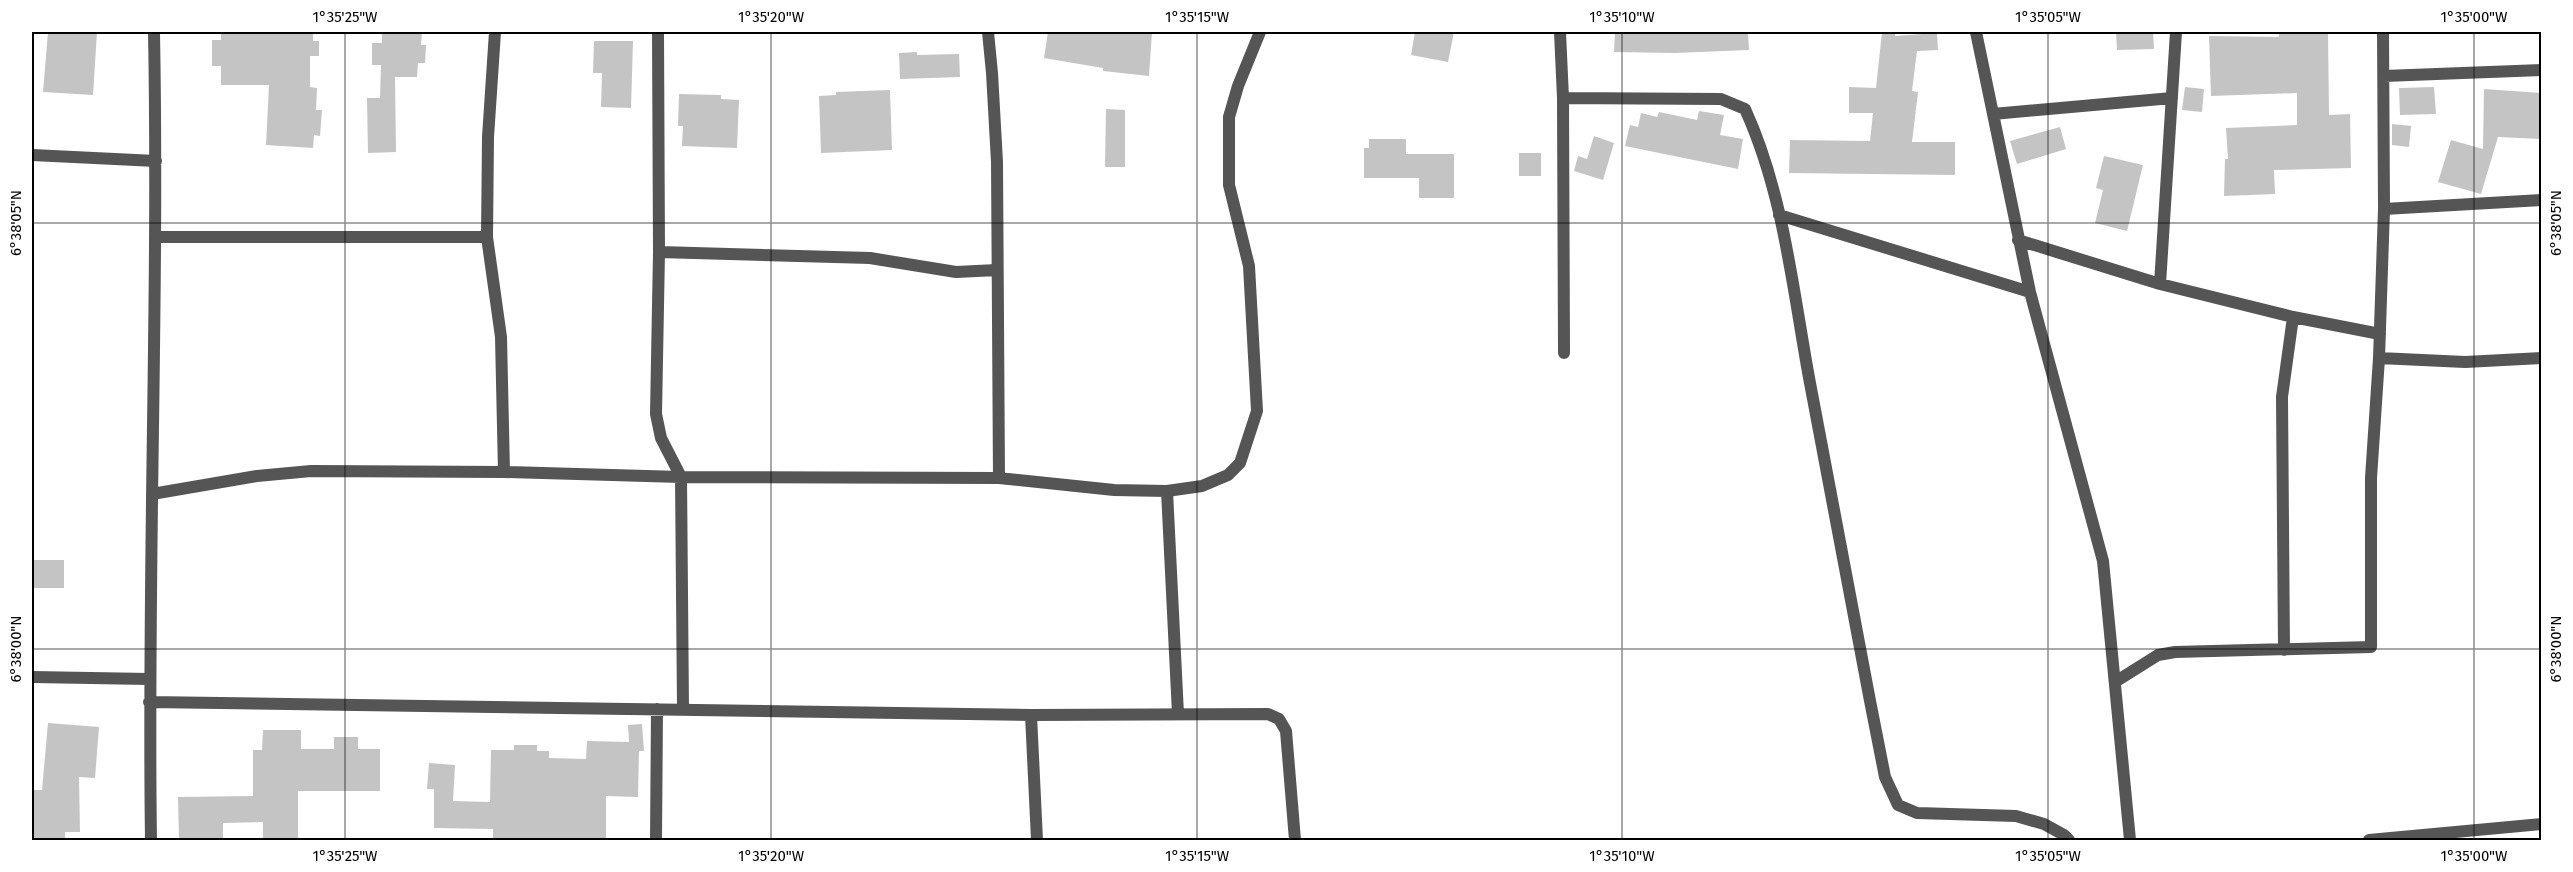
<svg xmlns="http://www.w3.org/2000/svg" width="2573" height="872" font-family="'Fira Sans',sans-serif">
<rect width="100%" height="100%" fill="#fff"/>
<!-- building -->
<path fill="#c4c4c4" d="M48,32H97L93,95L43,92Z
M221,32H313V41H319V56H310V87L317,88L316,110H322L320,136L314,135L313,148L266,145L269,85H221V66H212V40H221Z
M382,32H422L421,45H426L425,63H418L417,77H395L396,152L368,153L367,98H380L381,65H372V43H382Z
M1048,32H1152L1149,76L1103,71V68L1044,58Z
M1415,32H1454L1448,62L1411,55Z
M1615,32H1748L1749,50L1675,53L1614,52Z
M1882,32H1895V36L1937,33L1938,50L1917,51L1912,91L1918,92L1912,142H1955V175L1789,173L1790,140L1870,141L1873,113H1849V87L1876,88Z
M2116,32H2153L2154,49L2117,50Z
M2279,32H2328L2329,115L2350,114L2351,168L2274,170L2275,194L2224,196L2225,159H2228L2226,128L2297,125V93L2211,96L2209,36L2279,37Z
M594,41H633L631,108L601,107L602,73H593Z
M917,52V55L959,54L960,77L900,79L899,53Z
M2185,87L2204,89L2202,112L2182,110Z
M2434,87L2436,114L2400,115L2399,88Z
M2484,89L2541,93V139L2498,137L2481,194L2438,182L2451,140L2483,149Z
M890,90L892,150L821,153L819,96L836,95V92Z
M679,94L721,95V99L739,100L737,148L682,146L683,126H678Z
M1106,109L1125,110V167H1105Z
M1699,111L1724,115L1720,135L1743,139L1738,169L1625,146L1630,125L1638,127L1641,113L1657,117L1659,112L1697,120Z
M2392,124L2411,126L2409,147L2392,145Z
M2060,127L2066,149L2017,164L2010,141Z
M1594,136L1614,143L1603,180L1574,171L1578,156L1587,159Z
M1369,139H1406V154H1454V198H1419V178H1364V148H1369Z
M1519,153H1541V176H1519Z
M2104,156L2143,165L2127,231L2095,223L2103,190L2096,188Z
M32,560H64V588H32Z
M48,723L99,727L95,778L79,777L80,832H65V840H32V790H42Z
M642,724L644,751H639L638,797L606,796V840H493V829L434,828V789H427L429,763L455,765L453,801L490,802L491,750H514V745H537V751H549V758L586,759L587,741L629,742L628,725Z
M263,730H301V749H334V737H358V749H380V791H298V840H263V822L223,823V840H179L178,797L253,796V750H262Z"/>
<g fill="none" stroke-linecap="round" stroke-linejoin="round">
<!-- minor -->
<path stroke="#555" stroke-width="12" d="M495,32L488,137L487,237L501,337L504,472
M658,32L659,252L656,414L661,438L681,477L683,709
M988,32L992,73L997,162L999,478
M1560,32L1563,98L1564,353
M1976,32L2030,292L2103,561L2130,840
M2384,76L2542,70
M1563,98L1721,99L1745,109C1784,194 1793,292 1810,383C1834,515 1859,646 1885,777L1898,805L1917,813L2016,816L2044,824L2064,835L2069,840
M1993,114L2172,98
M32,155L156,161
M2384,209L2542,200
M1779,215L2030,292
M155,237H487
M2018,240L2160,284L2293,317L2380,334
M659,252L870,258L956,272L997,270
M2160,284L2176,32
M2379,358L2465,362L2542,358
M1167,491L1178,714
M152,494L257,476L311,471L504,472L681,477L999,478L1114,490L1167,491L1202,486L1228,475L1240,463L1257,411L1249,266L1229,185V117L1238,86L1260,32
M2284,650L2282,397L2293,317
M32,677L149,679
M2115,682L2158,655L2175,652L2371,647V478L2379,358L2384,209L2383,32
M149,702L1031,715L1268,714L1279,719L1286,731L1295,840
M1031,715L1037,840
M151,840C147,571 159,301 154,32
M656,840L657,709"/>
<!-- tertiary -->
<path stroke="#555" stroke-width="12" d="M2369,840L2542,824"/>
</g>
<!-- ticks -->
<path fill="none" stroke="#000" stroke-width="1.5" stroke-opacity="0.45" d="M345,32V840M771,32V840M1197,32V840M1622,32V840M2048,32V840M2474,32V840M32,223H2542M32,649H2542"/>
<!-- border -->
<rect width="2573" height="872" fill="none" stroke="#ffffff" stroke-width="66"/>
<rect x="33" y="33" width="2507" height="806" fill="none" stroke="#000" stroke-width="2"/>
<g font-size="15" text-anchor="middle" fill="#000">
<text x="345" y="22">1°35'25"W</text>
<text x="771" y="22">1°35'20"W</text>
<text x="1197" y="22">1°35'15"W</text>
<text x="1622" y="22">1°35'10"W</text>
<text x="2048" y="22">1°35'05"W</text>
<text x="2474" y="22">1°35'00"W</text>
<text transform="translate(16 223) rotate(-90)" y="5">6°38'05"N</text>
<text transform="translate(2556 223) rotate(-90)" y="5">6°38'05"N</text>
<text transform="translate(16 649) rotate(-90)" y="5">6°38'00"N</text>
<text transform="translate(2556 649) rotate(-90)" y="5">6°38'00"N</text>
<text x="345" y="861">1°35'25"W</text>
<text x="771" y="861">1°35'20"W</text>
<text x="1197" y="861">1°35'15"W</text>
<text x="1622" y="861">1°35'10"W</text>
<text x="2048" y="861">1°35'05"W</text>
<text x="2474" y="861">1°35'00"W</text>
</g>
</svg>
